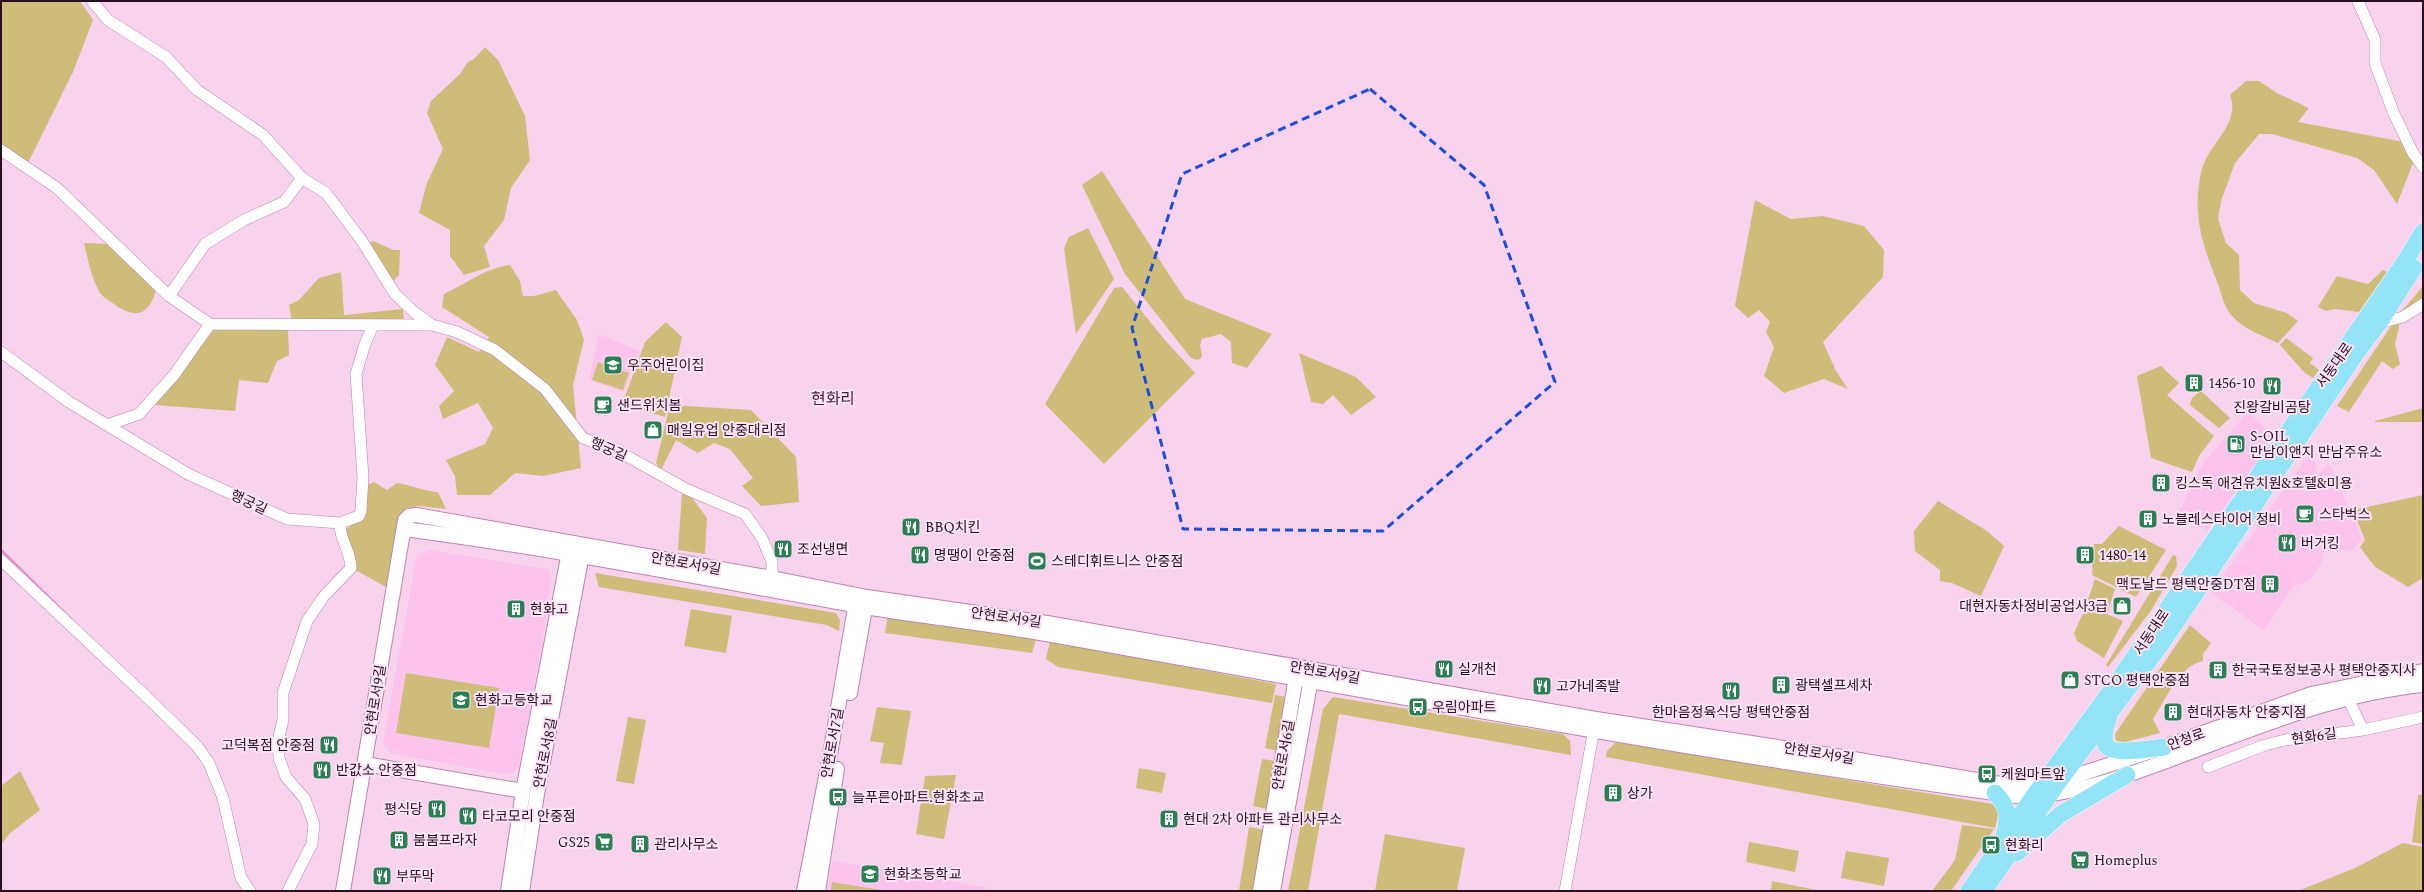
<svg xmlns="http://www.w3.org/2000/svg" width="2424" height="892" font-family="Spectral,'Noto Sans KR',serif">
<rect width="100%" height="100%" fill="#f9d2ee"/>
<!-- built -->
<path fill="#fcc3ed" d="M599,334L640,351L624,392L589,380Z
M2248,412L2275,437L2207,531L2179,512L2203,463Z
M2312,450L2318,475L2328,464L2333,470L2362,539L2351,552L2334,547L2321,539L2316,544L2323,549L2322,562L2309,581L2296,586L2294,585L2264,630L2211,593Z
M428,550L548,569L551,579L543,639L519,766L513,772L502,774L391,753L383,743L417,556Z
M832,861L989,888V891H827Z"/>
<!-- green -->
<path fill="#cdbd78" d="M1,1H80L93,20L73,72L28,163L1,144Z
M485,47L498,60L525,116L530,160L511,188L504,220L484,246L490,267L464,275L450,256V230L419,213L427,183L443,149L427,113L431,101L460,74L468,62L474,59Z
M2246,81H2259L2277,93L2309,108L2298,122L2404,142L2413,163L2397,204L2374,170L2357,158L2272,134H2259L2235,163L2221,201L2218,219L2226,243L2239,255L2240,290L2254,303L2287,313L2298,321L2278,343C2261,335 2240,328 2229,312C2224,305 2221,293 2218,284C2202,244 2191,212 2202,169C2209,143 2241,124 2230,95Z
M1102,171L1185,299L1272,334L1247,368L1232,363L1231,342L1221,334L1202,339L1200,345L1202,357L1198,360L1191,358L1125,274L1082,185Z
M1755,200L1791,219L1823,216L1864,226L1884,250L1883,277L1823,342L1836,371L1848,389L1824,379L1784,393L1764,376L1774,347L1766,332L1770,322L1759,310L1748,318L1735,306Z
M1088,228L1114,279L1076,334L1064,248L1069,237Z
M373,241L393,250H400L399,275L391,284L368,244Z
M84,243L108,244L156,289C150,315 136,320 114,304C110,301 103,297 100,293C91,277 88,260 84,243Z
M510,265L520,281L523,296H534L556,290L577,320L584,340L573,385L581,468L543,476L515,473L490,495H457L455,476L446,460L485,444L493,428L478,403L443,419L439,406L454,391L435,365L447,337L479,352L489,337L442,307L444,294C466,284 485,268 510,265Z
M2383,270L2387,272L2359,312L2335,309L2326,311L2318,307L2337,276L2368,284Z
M341,272L344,315L403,309L404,320L292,321L289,305L299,300L319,278Z
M2423,286V300L2402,311Z
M1122,287L1164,339L1195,373L1104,464L1045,404L1114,288Z
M666,322L682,337L665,417L634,408V406L623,402L645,342Z
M2394,322H2400L2395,344L2400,364L2393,369L2382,361L2349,412L2337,406Z
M288,329L289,355L277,361L268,383L239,380L235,411L155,405L214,330Z
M2286,338L2313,358L2310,363L2319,370L2313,378L2305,373L2280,345Z
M1299,353L1356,377L1376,397L1351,415L1333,395L1323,404L1311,402Z
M598,362L629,373L623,390L592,380Z
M2161,366L2179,383L2167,395L2214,436L2199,456L2192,472L2151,458L2137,376Z
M2201,391L2230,418L2219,428L2190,405L2192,398Z
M670,405L751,410L796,457L799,502L761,506L742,486L753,478L730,449L714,443L698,453L676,440L661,470L656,463Z
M2423,408V422H2375V421Z
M374,482L387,490L397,483C411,485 423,491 438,492L446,509L420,506L406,508C393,533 392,560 388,588L355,570L352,548L343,531C369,515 366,514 368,485Z
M682,494L690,495L707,518L705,554L678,550Z
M2423,495V578L2408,587L2375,567L2360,547L2365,540L2353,510Z
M1938,501L1987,531L2004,546L1981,596L1952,583L1940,581V570L1915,551L1914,531Z
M2119,526L2166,550L2136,597L2092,575L2094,544H2102Z
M2173,555L2176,556L2177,566L2150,612L2108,667L2106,665Z
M595,573L836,613L840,620L839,631L827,625L599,587Z
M2095,579L2115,589L2107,614L2123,621L2104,658L2077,641L2074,633L2084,611Z
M691,609L732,616L726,653L684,646Z
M888,614L1036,639L1032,653L885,633Z
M2190,625L2211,643L2203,654V661C2179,666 2166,699 2153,719L2160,733L2125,742L2116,741L2115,734Z
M1050,641L1276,684L1272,703L1058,667L1046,659Z
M406,673L499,688L489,748L396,733Z
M1275,695L1287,697L1278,751L1265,748Z
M1333,697L1563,734L1570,741L1571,755L1339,714L1308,891H1288L1323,709Z
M877,707L911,711L902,765L880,763L884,743L870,741Z
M628,717L646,720L634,784L616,781Z
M1616,742L1993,804L1999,812L1995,828L1606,757L1607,751Z
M1262,759L1275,761L1267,809L1253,806Z
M1139,768L1166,773L1162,793L1136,788Z
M20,771L40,810L9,834L1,845V786Z
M956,775L944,839L916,834L925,776Z
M2423,794V844L2412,842L2418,795Z
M1962,825L1994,829L1951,891H1932L1955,860Z
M1249,827L1265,830L1255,891H1239Z
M1385,834L1465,848L1457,891H1375Z
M1749,842L1799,851L1795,872L1746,862Z
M2403,843L2423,847V891H2298L2355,868Z
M1846,851L1889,858L1884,886L1841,878Z
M1772,881L1821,891H1771Z
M832,882L887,891H831Z"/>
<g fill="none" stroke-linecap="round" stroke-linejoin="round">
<!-- stream -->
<path stroke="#e68fd0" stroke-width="2.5" d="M1,550L72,620"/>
<!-- minor casing -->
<g stroke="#bf83af" stroke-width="12">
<path id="minor" d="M92,1L108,20L166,57L197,90L263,135L302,178
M2358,1L2375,40V63L2394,114L2413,153L2423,167
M1,150L57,188L169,296
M2379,323L2403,317L2423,304
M210,324L169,296L205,244L244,220L284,202L302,178L326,193L362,241L395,294L414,312L432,325L457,332L495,350L545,389L583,438L625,455L686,489L745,514L762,538L772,562V585
M373,325L365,344L356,374L363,477L361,511L359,516L340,523L287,519L188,474L107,425L139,414L174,375L210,324L432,325
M1,352L69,402L107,425
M1,560L151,701L197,746L209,763L223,798L241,878L250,891
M2345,692L2363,730
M2208,767L2265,745L2285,740L2363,730L2423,717
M288,891L312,844L314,824L305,799L286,777L279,758L278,741L283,720V693L307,621L324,596L351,568C351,551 339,539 340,523
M1565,891L1595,723"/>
</g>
<!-- tertiary casing -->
<g stroke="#bf83af" stroke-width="16">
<path id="tertiary" d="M404,529C558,549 712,580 865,607C927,617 990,624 1052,635C1373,692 1693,752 2016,796C2066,799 2138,772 2185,754C2263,725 2340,693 2423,685
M850,693L867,597
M365,764L523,791
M343,891L405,520L409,516L416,515L772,578L867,597L1047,623L1596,719L1830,755L2012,786L2042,785L2059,781L2164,747L2311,694L2423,671
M508,891L523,791L570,547
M522,891L537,794L583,549
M804,891L829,761L857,596
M818,891L837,769
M1260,891L1297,671
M1273,891L1312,673"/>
</g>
<!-- primary casing -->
<g stroke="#fff" stroke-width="18">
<path id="primary" d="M2109,717C2106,725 2102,737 2106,745C2113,756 2152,748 2164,747
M1995,793C2009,807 2009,817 2004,836
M2017,853L2061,814L2127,775
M1969,891L2033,797L2113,688L2404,263L2423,232
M1984,891L2059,781L2162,643L2355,355L2379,323L2414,268"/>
</g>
<!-- minor -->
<use href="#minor" stroke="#fff" stroke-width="11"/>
<!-- tertiary -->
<use href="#tertiary" stroke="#fff" stroke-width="14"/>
<!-- primary -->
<use href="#primary" stroke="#93e4f7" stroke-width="17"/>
</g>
<!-- marked area -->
<path fill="none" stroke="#1d4ed8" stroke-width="3" stroke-dasharray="8 5" stroke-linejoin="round" d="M1370,89L1484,185L1555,382L1383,531L1183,529L1132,328L1182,174Z"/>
<!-- icons -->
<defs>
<g id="school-square" transform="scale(1)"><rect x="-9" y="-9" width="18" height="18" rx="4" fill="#2a8053" stroke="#fee4f6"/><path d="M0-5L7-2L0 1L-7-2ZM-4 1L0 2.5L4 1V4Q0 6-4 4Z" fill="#fff"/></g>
<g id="building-square" transform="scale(1)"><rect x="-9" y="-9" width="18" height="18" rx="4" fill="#2a8053" stroke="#fee4f6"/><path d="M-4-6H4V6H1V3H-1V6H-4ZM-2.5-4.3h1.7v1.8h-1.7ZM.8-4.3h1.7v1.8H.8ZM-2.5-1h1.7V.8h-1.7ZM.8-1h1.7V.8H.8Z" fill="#fff"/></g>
<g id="restaurant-square" transform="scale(1)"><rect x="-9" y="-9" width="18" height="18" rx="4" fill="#2a8053" stroke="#fee4f6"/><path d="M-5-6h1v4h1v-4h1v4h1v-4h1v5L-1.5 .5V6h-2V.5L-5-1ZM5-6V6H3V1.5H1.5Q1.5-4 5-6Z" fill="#fff"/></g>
<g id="cafe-square" transform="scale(1)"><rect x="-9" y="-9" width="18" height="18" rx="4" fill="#2a8053" stroke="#fee4f6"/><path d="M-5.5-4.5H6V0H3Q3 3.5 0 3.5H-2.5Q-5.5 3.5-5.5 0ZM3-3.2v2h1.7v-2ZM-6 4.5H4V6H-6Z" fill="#fff"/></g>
<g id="shop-square" transform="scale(1)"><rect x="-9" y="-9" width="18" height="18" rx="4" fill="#2a8053" stroke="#fee4f6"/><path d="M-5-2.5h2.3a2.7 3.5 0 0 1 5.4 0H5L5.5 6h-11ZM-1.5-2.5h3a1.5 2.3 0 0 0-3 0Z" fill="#fff"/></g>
<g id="fuel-square" transform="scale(1)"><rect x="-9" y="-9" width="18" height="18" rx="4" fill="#2a8053" stroke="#fee4f6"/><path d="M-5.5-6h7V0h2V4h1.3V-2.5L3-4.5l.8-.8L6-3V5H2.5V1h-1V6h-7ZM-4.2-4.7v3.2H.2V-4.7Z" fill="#fff"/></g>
<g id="stadium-square" transform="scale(1)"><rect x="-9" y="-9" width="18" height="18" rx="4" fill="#2a8053" stroke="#fee4f6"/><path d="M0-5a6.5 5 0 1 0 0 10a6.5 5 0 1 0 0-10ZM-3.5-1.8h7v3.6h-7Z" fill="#fff"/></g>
<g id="bus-square" transform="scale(1)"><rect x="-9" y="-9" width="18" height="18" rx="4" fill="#2a8053" stroke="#fee4f6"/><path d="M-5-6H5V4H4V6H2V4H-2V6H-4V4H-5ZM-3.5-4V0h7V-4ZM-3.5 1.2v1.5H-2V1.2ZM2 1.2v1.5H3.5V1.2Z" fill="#fff"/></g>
<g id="supermarket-square" transform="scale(1)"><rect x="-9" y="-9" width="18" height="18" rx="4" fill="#2a8053" stroke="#fee4f6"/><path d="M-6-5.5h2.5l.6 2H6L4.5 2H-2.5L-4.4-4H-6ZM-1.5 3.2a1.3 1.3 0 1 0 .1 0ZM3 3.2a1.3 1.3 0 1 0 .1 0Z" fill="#fff"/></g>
</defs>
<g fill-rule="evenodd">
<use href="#school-square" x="613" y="365"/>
<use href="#building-square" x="2194" y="383"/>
<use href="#restaurant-square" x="2272" y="386"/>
<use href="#cafe-square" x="603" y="405"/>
<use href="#shop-square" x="653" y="430"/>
<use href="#fuel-square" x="2236" y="444"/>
<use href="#building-square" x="2161" y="483"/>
<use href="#cafe-square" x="2305" y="514"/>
<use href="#building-square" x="2148" y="519"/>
<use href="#restaurant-square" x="911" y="527"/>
<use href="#restaurant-square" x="2287" y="543"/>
<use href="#restaurant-square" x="783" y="549"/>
<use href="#restaurant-square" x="920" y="555"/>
<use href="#building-square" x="2085" y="555"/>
<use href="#stadium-square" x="1037" y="561"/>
<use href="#building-square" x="2270" y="584"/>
<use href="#shop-square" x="2122" y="606"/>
<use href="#building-square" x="516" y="609"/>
<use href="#restaurant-square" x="1444" y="669"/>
<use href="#building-square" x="2218" y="670"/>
<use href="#shop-square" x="2070" y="680"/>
<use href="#building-square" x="1781" y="685"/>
<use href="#restaurant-square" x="1542" y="686"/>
<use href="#restaurant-square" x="1731" y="691"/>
<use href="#school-square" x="461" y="700"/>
<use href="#bus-square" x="1418" y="707"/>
<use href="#building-square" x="2173" y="712"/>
<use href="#restaurant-square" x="329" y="745"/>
<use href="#restaurant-square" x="322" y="770"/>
<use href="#bus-square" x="1987" y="774"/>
<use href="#building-square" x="1613" y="793"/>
<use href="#bus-square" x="838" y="797"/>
<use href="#restaurant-square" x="437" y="809"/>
<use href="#restaurant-square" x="468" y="816"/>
<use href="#building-square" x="1169" y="819"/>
<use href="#building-square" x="399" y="840"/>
<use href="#supermarket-square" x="604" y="842"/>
<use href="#building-square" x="640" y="844"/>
<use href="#bus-square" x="1991" y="845"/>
<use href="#supermarket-square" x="2080" y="860"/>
<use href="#school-square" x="870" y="874"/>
<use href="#restaurant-square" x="382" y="876"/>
</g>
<g text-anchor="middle" stroke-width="4" stroke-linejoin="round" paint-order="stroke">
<!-- poi labels -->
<g font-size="14" fill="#271022" stroke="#fee4f6" text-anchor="start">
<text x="627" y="370">우주어린이집</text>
<text x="2208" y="388">1456-10</text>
<text x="617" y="410">샌드위치봄</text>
<text x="2272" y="412" text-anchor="middle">진왕갈비곰탕</text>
<text x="667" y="435">매일유업 안중대리점</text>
<text x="2250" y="441">S-OIL<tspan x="2250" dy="16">만남이앤지 만남주유소</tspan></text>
<text x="2175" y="488">킹스독 애견유치원&amp;호텔&amp;미용</text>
<text x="2319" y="519">스타벅스</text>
<text x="2162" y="524">노블레스타이어 정비</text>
<text x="925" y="532">BBQ치킨</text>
<text x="2301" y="548">버거킹</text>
<text x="797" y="554">조선냉면</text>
<text x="934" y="560">명땡이 안중점</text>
<text x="2099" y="560">1480-14</text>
<text x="1051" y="566">스테디휘트니스 안중점</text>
<text x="2256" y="589" text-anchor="end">맥도날드 평택안중DT점</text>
<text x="2108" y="611" text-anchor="end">대현자동차정비공업사3급</text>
<text x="530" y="614">현화고</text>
<text x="1458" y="674">실개천</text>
<text x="2232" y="675">한국국토정보공사 평택안중지사</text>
<text x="2084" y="685">STCO 평택안중점</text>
<text x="1795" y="690">광택셀프세차</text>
<text x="1556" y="691">고가네족발</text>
<text x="475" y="705">현화고등학교</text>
<text x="1432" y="712">우림아파트</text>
<text x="1731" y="717" text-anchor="middle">한마음정육식당 평택안중점</text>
<text x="2187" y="717">현대자동차 안중지점</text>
<text x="315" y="750" text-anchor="end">고덕복점 안중점</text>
<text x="336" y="775">반값소 안중점</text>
<text x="2001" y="779">케원마트앞</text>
<text x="1627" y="798">상가</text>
<text x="852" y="802">늘푸른아파트.현화초교</text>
<text x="423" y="814" text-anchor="end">평식당</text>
<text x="482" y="821">타코모리 안중점</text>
<text x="1183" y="824">현대 2차 아파트 관리사무소</text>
<text x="413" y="845">붐붐프라자</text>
<text x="590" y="847" text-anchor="end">GS25</text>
<text x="654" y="849">관리사무소</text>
<text x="2005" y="850">현화리</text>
<text x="2094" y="865">Homeplus</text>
<text x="884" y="879">현화초등학교</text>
<text x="396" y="881">부뚜막</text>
</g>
<!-- street labels -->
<g font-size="14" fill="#271022" stroke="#fee4f6">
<text transform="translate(2334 365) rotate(-55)" y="5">서동대로</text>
<text transform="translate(609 449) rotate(24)" y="5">행궁길</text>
<text transform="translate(249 502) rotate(25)" y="5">행궁길</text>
<text transform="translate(686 563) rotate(10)" y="5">안현로서9길</text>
<text transform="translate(1006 617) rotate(8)" y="5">안현로서9길</text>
<text transform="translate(2151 632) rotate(-56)" y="5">서동대로</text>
<text transform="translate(1325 672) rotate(10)" y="5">안현로서9길</text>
<text transform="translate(375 700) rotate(-81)" y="5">안현로서9길</text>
<text transform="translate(2314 736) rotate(-8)" y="5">현화6길</text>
<text transform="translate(2186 739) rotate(-20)" y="5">안청로</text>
<text transform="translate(832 743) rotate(-80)" y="5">안현로서7길</text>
<text transform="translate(545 753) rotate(-79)" y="5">안현로서8길</text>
<text transform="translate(1819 753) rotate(9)" y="5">안현로서9길</text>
<text transform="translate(1283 755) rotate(-80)" y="5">안현로서6길</text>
</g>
<!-- quarter labels -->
<g font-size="16" fill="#4d1a42" stroke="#fee4f6">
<text x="833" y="404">현화리</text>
</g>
</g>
<!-- border -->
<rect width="2424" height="892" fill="none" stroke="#271022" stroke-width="4"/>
</svg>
